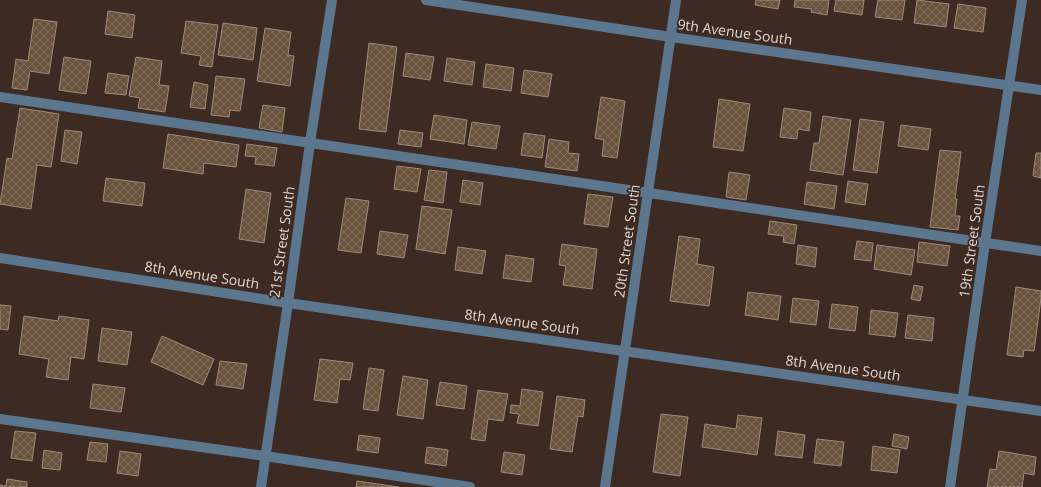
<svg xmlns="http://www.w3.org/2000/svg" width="1041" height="487" font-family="'Open Sans',sans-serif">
<defs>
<pattern id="building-cross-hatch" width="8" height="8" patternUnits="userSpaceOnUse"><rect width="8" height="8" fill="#69533c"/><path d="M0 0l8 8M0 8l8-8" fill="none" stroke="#7e6b57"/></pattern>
</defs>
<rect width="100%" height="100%" fill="#3d2b23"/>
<!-- building -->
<path fill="url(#building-cross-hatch)" stroke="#9b8b7b" d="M756,0H780L778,9L755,5Z
M795,0H829L827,15L811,12L812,9L794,7Z
M836,0H864L862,15L834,11Z
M878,0H905L902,20L875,17Z
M917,0L949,4L946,27L914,23Z
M958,4L986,8L983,32L954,28Z
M108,11L135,15L132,38L105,34Z
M34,19L57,22L49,74L30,71L27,90L12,88L16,59L28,61Z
M186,21L218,25L212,67L199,65L201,56L181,53Z
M223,23L257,28L253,60L218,55Z
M265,28L291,32L288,55L294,56L290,86L257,81Z
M369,43L397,47L386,132L359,129Z
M406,53L434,57L430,80L403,76Z
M64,57L91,61L86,94L59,90Z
M136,57L162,61L159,85L169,86L165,112L138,108L140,98L129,96Z
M447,58L475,62L472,85L444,81Z
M486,64L514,68L511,91L483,87Z
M524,70L552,74L548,97L521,93Z
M108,73L129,76L126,95L105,93Z
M216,76L245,79L240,111L230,110L229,117L211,115Z
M194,82L208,85L205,109L190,107Z
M601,97L625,101L617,158L602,156L604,140L595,138Z
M719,99L750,104L743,151L713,147Z
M263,105L285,108L282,132L259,128Z
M20,108L59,114L51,167L37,165L31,209L0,204L7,158L12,159Z
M784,108L811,112L809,131L798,129L797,139L780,137Z
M434,115L467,120L464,144L430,139Z
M823,116L851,120L843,175L810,170L814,143H819Z
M860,119L884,122L877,173L853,170Z
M472,122L500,126L496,149L468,145Z
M901,125L931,129L928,150L898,146Z
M65,130L82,132L77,164L61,161Z
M400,130L423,133L421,147L398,144Z
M524,133L545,136L542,158L521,155Z
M168,134L239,145L236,167L204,163L203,174L163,168Z
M549,139L569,142L568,153L579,154L577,171L545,167Z
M247,144L277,148L274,166L255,164L256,157L245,156Z
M940,150L961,152L955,199H957L955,216H960L958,230L930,227Z
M1036,153H1041V178L1033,176Z
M397,166L421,169L417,192L394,189Z
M429,170L447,172L443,203L424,200Z
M729,172L750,175L746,200L726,197Z
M106,178L145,183L142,206L103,201Z
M463,180L483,183L480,205L460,202Z
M848,181L868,184L865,205L845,202Z
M807,182L837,186L834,209L804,204Z
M246,189L271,193L264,243L239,239Z
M588,194L613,197L608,227L584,224Z
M346,198L369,201L361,253L338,250Z
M422,206L452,210L445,254L416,249Z
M770,221L797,225L794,244L783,242L784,236L768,234Z
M380,231L408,235L404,258L377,254Z
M679,236L700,239L697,264L714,267L709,306L670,301Z
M857,241L873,243L871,261L854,259Z
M919,242L950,246L947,266L917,262Z
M562,244L597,249L592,289L563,285L566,266L559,265Z
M798,245L817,248L815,267L796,264Z
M877,245L915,250L911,275L874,269Z
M458,247L486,251L482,274L455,270Z
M506,255L534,259L531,282L503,278Z
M914,285L923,287L920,301L911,299Z
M1016,287L1041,291V298L1034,351L1024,350L1023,357L1007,355Z
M748,292L781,296L778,320L745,315Z
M793,298L819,301L816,325L790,322Z
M832,304L858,307L855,331L829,328Z
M0,305L11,306L8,330L0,329Z
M871,310L898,313L895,337L869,334Z
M908,315L934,318L932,341L905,338Z
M24,316L58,321L59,316L89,320L84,359L71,357L68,380L46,377L49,359L19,354Z
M102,328L132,332L127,365L98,361Z
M162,336L214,359L203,385L151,362Z
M320,359L353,363L350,380L340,379L337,403L314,400Z
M220,361L247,364L243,389L216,385Z
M369,368L384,370L378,411L363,409Z
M403,376L428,380L423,419L397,415Z
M440,382L467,386L464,409L436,405Z
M93,384L125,388L121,412L90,408Z
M522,389L543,392L538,426L517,423L519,414L510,413L511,405L520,406Z
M478,390L508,394L503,421L488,419L485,441L471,439Z
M557,396L585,400L583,417L578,416L572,452L550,449Z
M661,414L688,417L680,476L653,472Z
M738,415L762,418L757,455L702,447L705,424L736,429Z
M15,431L36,433L32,461L11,458Z
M778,431L805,435L802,458L775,455Z
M894,434L909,437L907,449L892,446Z
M359,435L380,438L378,453L357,450Z
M817,439L844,442L841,466L814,463Z
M90,442L108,444L106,462L87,460Z
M873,446L900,450L897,473L871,470Z
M427,447L448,450L446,466L425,463Z
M44,450L62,453L60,470L42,468Z
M120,451L141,454L138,476L117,473Z
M999,451L1036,457L1034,475L1024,473L1022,487H987L990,469L996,470Z
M504,452L525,455L522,475L501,472Z
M7,479L27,482V487H0V485L6,486Z
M357,481L399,487H356Z"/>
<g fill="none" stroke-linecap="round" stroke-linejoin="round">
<!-- minor -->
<path stroke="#5b768d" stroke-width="10" d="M426,0L671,37L1041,90
M0,97L1041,251
M0,258L288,303L1041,411
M0,419L265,456L470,487
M261,487L288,303L310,143L332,0
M605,487L676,0
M950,487L985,243L1022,0"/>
</g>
<g text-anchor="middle" stroke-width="3.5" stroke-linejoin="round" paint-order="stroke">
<!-- street labels -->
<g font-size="14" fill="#e0d4cf" stroke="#3d2b23">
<text transform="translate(735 32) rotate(8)" y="5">9th Avenue South</text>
<text transform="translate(627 241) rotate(-82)" y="5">20th Street South</text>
<text transform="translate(972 241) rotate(-82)" y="5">19th Street South</text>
<text transform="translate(282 242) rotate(-82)" y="5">21st Street South</text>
<text transform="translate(202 275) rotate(9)" y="5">8th Avenue South</text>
<text transform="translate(522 322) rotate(8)" y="5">8th Avenue South</text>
<text transform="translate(843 368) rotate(8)" y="5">8th Avenue South</text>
</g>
</g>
</svg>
